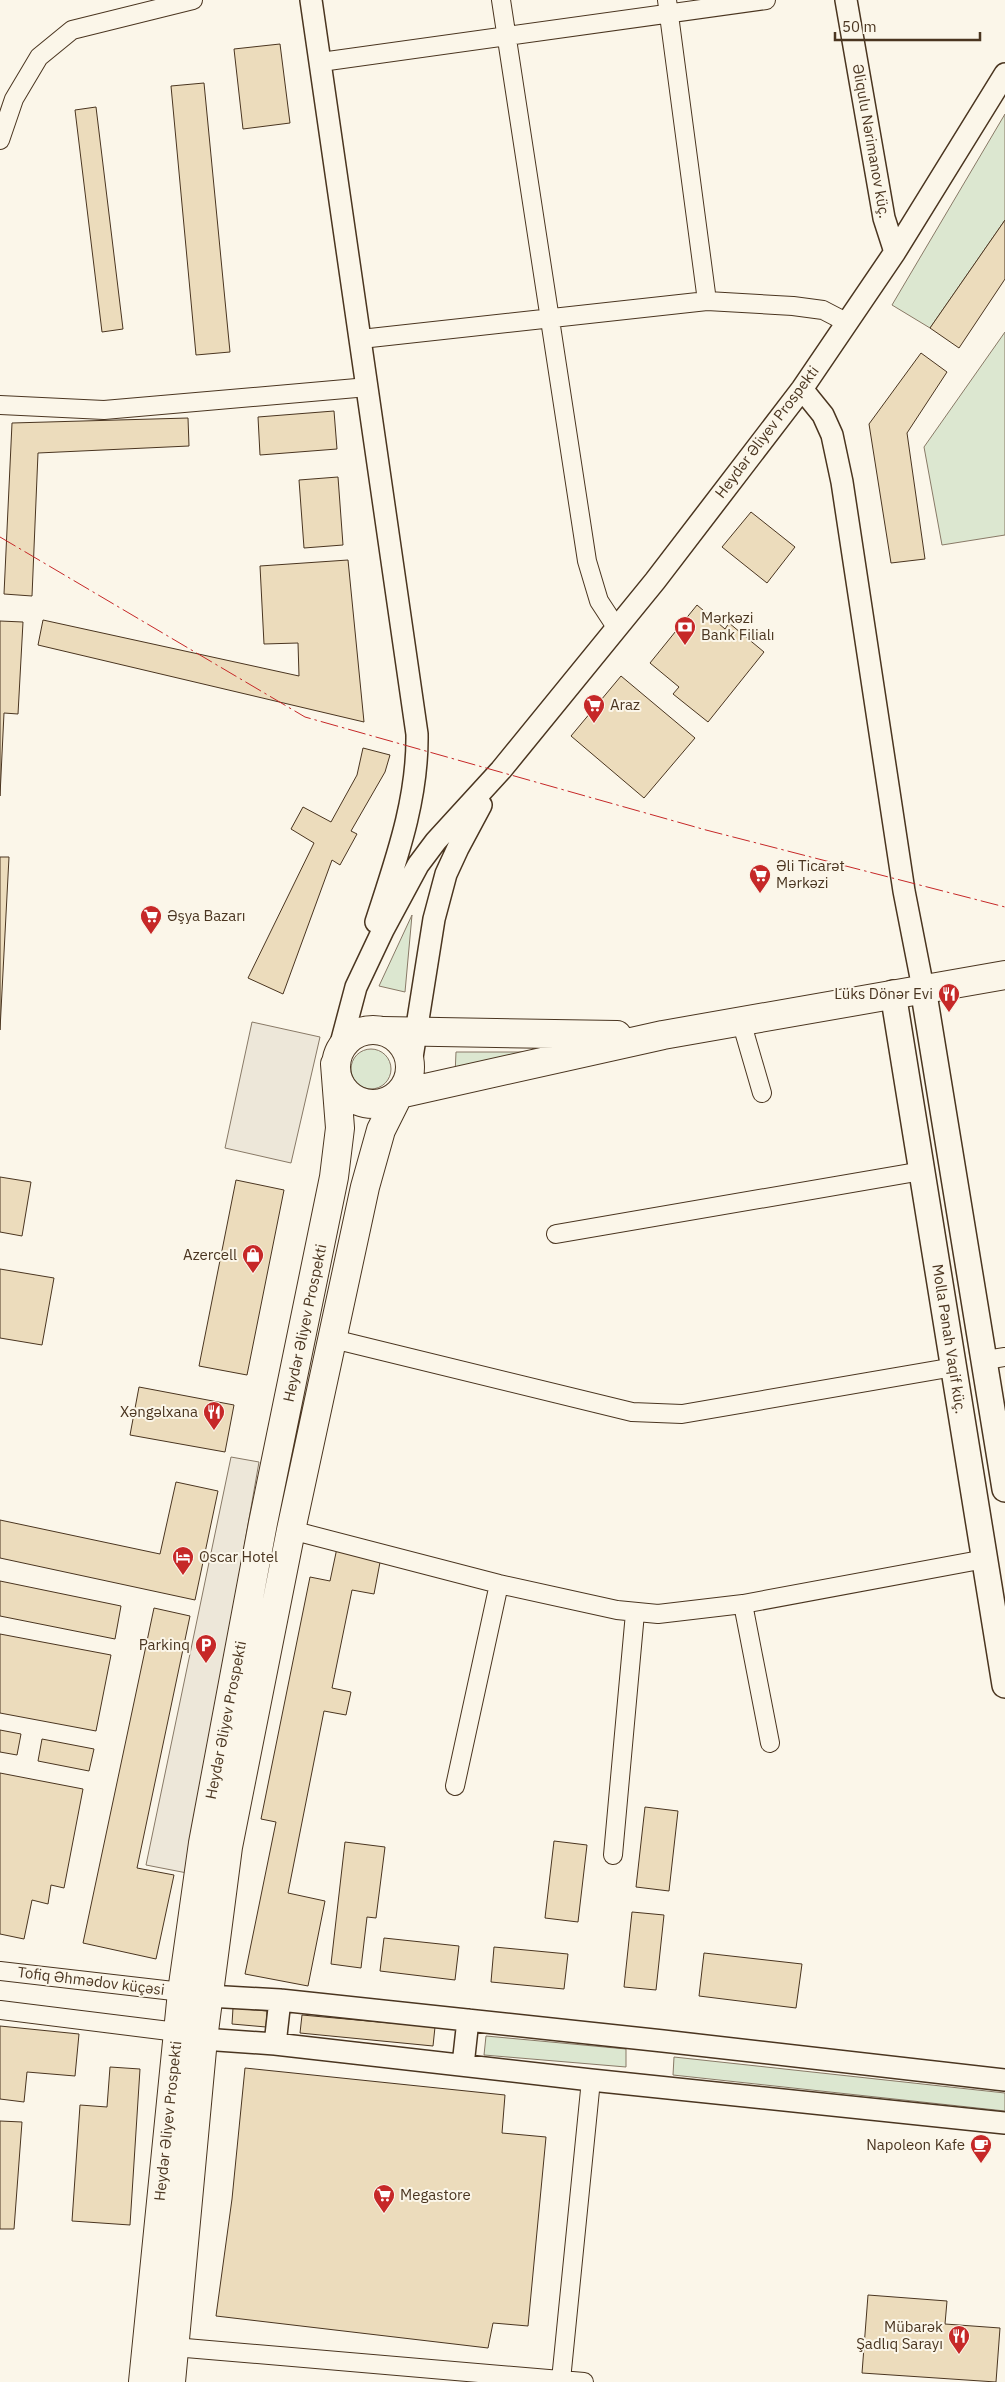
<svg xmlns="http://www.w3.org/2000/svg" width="1005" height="2382" font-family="'IBM Plex Sans',sans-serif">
<rect width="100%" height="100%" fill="#fbf6e9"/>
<!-- green -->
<path fill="#dce7d0" stroke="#887966" d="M1005,114V220L930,328L892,305Z
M1005,332V535L942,545L924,447Z
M412,915L405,992L379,986Z
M351 1069a20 20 0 1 1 40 0a20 20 0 1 1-40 0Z
M456,1052H551L455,1075Z
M486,2036L626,2049V2067L484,2055Z
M674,2057L1005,2093V2111L673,2075Z"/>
<!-- parking -->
<path fill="#ede7d9" stroke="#887966" d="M252,1022L320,1037L291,1163L225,1148Z
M231,1457L259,1462L187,1873L146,1865Z"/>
<!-- building -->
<path fill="#ecdcbc" stroke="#4a3520" d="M280,44L290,123L243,129L234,49Z
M204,83L230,352L196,355L171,86Z
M96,107L123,329L102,332L75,110Z
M1005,220V279L959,348L930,328Z
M921,353L947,372L907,433L925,559L891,563L869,424Z
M334,411L337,449L260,455L258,417Z
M188,418L189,446L38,453L32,596L4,594L12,423Z
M338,477L343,545L304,548L299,480Z
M751,512L795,547L767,583L722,547Z
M348,560L364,722L38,645L43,620L299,676L298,643L264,644L260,566Z
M697,605L725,629L729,623L764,652L708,722L673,694L679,687L650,663Z
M0,621L23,622L18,714L4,713L0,796Z
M621,676L695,738L644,798L571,736Z
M363,748L390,755L385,772L351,831L357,834L340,865L332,860L283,994L248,978L314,843L291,829L303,807L331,822L357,775Z
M0,857H9L0,1030Z
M0,1177L31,1182L22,1236L0,1232Z
M236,1180L284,1190L247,1375L199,1366Z
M0,1269L54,1278L42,1345L0,1338Z
M139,1387L234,1405L225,1452L130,1435Z
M176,1482L218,1491L195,1600L0,1558V1520L160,1554Z
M337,1548L381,1557L374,1594L352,1590L332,1688L351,1692L346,1715L324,1711L288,1893L325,1901L308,1986L245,1974L276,1822L261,1819L310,1577L330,1581Z
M0,1581L121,1606L115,1639L0,1616Z
M154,1608L190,1616L137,1868L174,1875L156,1959L83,1943Z
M0,1634L111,1655L96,1731L0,1713Z
M0,1730L21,1734L17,1755L0,1752Z
M42,1739L94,1749L89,1771L38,1761Z
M0,1773L83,1789L64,1888L51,1885L48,1904L32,1900L24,1939L0,1934Z
M645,1807L678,1811L669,1891L636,1887Z
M554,1841L587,1845L578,1922L545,1918Z
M345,1842L385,1847L376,1918L367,1917L361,1968L331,1964Z
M632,1912L664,1915L656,1990L624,1987Z
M384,1938L459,1946L455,1980L380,1971Z
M494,1947L568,1954L564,1989L491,1982Z
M704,1953L802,1964L796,2008L699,1996Z
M233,2008L267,2011L266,2027L232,2024Z
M302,2015L435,2027L433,2046L300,2033Z
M0,2026L79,2034L75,2076L27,2072L24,2102L0,2099Z
M110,2067L140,2069L130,2225L72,2221L80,2105L107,2107Z
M245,2068L505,2095L502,2133L546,2137L528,2326L493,2323L488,2348L216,2316L232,2199Z
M0,2121L22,2122L14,2229H0Z
M868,2295L947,2301L945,2324L1000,2328L996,2382L862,2373Z"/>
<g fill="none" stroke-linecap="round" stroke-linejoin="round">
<!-- minor casing -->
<g stroke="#4a3520" stroke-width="20">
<path id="minor" d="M501,0L587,561L599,601L616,627
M667,0L707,301
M321,62L766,0
M0,140L14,99L39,57L72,30L193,0
M361,339L707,301L793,306L823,310L848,323
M0,405L104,410L368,387
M741,1021L762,1093
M556,1234L922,1171
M333,1339L632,1412L682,1414L954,1367
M986,1360L1005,1357
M291,1530L499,1584L617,1610L658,1614L743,1604L985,1559
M743,1604L770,1743
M455,1786L499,1584
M613,1855L635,1613
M0,1971L182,1992
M0,2010L177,2032
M174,2347L584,2382
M561,2380L591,2080"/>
</g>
<!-- tertiary casing -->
<g stroke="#4a3520" stroke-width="24">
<path id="tertiary" d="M311,0L417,734C418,800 396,860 376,922
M846,0L884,218L895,252
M802,389L823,415L832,435L842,482L904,891L923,988
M339,1051L356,987L383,930L418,865L436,841L501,770L655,581L802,389L895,252L1005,74
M410,1070L434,919L446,874L458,848L481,805
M208,1996L280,2000L663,2041L1005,2080
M203,2039L275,2044L591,2080L1005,2123
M275,2044L280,2000
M463,2065L468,2020"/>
</g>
<!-- secondary casing -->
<g stroke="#4a3520" stroke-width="28">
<path id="secondary" d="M923,988L1005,1489
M893,993L1005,1685"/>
</g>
<!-- trunk casing -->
<g stroke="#4a3520" stroke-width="30">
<path id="trunk" d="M336 1067a37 37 0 1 1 74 0a37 37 0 1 1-74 0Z
M383,1031L617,1035
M143,2382L182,1992L203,1843L263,1523L334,1177L340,1128L335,1064
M171,2382L203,2039L228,1847L291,1530L365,1187L381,1130L399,1094L663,1035L1005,975"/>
</g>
<!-- minor -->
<use href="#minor" stroke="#fbf6e9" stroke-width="18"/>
<!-- tertiary -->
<use href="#tertiary" stroke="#fbf6e9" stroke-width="21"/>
<!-- secondary -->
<use href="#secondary" stroke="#fbf6e9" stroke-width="25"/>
<!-- trunk -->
<use href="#trunk" stroke="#fbf6e9" stroke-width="28"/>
<!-- power -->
<path stroke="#c62828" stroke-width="1" stroke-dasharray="18 4 2.5 4" stroke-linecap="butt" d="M0,537L305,717L706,830L1005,907"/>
</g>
<!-- icons -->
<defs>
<g id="bank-pin" transform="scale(1.125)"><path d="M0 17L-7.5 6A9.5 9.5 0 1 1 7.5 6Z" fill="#c62828" stroke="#fbf6e9"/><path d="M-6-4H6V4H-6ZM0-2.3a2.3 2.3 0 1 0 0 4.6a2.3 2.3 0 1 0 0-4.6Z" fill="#fff"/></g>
<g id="supermarket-pin" transform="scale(1.125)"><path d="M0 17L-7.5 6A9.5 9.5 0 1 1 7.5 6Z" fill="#c62828" stroke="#fbf6e9"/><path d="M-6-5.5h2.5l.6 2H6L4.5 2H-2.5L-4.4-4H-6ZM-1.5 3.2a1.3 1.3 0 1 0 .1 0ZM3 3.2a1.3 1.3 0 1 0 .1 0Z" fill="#fff"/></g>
<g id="restaurant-pin" transform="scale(1.125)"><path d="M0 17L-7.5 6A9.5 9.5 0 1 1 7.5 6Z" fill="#c62828" stroke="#fbf6e9"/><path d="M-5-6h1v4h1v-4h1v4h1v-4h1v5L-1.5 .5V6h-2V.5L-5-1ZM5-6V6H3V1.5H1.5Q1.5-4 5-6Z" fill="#fff"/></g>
<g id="shop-pin" transform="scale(1.125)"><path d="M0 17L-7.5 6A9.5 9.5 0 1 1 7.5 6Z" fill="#c62828" stroke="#fbf6e9"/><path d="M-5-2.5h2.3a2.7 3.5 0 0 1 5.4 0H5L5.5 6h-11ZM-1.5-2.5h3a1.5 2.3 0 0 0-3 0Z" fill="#fff"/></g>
<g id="hotel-pin" transform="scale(1.125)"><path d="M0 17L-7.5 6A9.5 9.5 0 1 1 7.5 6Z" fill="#c62828" stroke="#fbf6e9"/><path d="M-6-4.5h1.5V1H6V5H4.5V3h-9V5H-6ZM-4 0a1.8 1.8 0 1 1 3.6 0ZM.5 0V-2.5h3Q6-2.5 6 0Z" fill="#fff"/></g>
<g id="parking-pin" transform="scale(1.125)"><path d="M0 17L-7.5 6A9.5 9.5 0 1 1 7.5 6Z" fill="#c62828" stroke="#fbf6e9"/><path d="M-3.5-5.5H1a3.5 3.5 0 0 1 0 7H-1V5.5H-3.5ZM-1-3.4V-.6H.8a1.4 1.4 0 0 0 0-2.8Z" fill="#fff"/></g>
<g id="cafe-pin" transform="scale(1.125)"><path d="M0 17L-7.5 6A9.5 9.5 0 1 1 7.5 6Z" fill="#c62828" stroke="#fbf6e9"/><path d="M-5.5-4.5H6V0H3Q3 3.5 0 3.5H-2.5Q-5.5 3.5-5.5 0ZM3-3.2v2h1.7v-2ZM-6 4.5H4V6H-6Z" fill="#fff"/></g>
</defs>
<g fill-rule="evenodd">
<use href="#bank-pin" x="685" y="627"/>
<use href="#supermarket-pin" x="594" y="705"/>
<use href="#supermarket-pin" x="760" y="875"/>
<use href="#supermarket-pin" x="151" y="916"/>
<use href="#restaurant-pin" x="949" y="994"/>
<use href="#shop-pin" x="253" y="1255"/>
<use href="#restaurant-pin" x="214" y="1412"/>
<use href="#hotel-pin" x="183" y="1557"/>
<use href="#parking-pin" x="206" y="1645"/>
<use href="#cafe-pin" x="981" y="2145"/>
<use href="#supermarket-pin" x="384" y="2195"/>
<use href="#restaurant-pin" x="959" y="2336"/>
</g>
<g text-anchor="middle" stroke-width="4" stroke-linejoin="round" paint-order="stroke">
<!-- street labels -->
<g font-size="15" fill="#4a3520" stroke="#fbf6e9">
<text transform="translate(871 141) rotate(80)" y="5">Əliqulu Nərimanov küç.</text>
<text transform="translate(767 432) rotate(-53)" y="5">Heydər Əliyev Prospekti</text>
<text transform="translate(305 1323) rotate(-78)" y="5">Heydər Əliyev Prospekti</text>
<text transform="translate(949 1339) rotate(81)" y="5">Molla Pənah Vaqif küç.</text>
<text transform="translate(226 1720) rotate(-79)" y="5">Heydər Əliyev Prospekti</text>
<text transform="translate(91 1981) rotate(7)" y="5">Tofiq Əhmədov küçəsi</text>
<text transform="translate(168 2121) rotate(-84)" y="5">Heydər Əliyev Prospekti</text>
</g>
<!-- poi labels -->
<g font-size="15" fill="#4a3520" stroke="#fbf6e9" text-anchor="start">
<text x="701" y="623">Mərkəzi<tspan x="701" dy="17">Bank Filialı</tspan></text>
<text x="610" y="710">Araz</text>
<text x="776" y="871">Əli Ticarət<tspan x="776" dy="17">Mərkəzi</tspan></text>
<text x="167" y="921">Əşya Bazarı</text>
<text x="933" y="999" text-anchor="end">Lüks Dönər Evi</text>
<text x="237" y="1260" text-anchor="end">Azercell</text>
<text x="198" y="1417" text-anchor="end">Xəngəlxana</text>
<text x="199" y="1562">Oscar Hotel</text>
<text x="190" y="1650" text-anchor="end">Parkinq</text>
<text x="965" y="2150" text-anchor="end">Napoleon Kafe</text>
<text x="400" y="2200">Megastore</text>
<text x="943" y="2332" text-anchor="end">Mübarək<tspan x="943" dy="17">Şadlıq Sarayı</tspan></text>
</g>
</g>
<!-- scale -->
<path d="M835 32v8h145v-8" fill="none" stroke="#4a3520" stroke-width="2.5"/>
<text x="842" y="32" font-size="15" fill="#4a3520" stroke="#fbf6e9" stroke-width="4" paint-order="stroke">50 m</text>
</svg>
